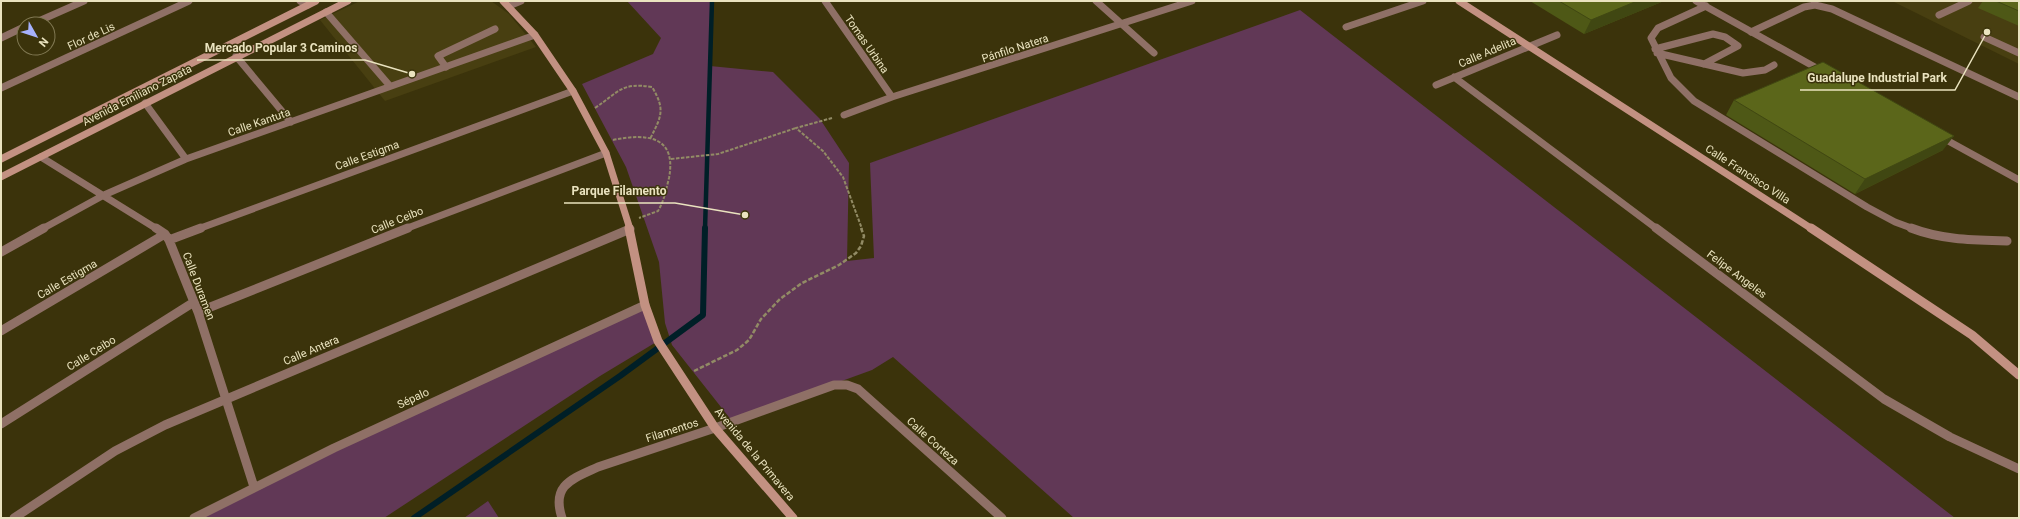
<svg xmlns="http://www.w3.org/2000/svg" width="2020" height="519" font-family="Roboto,sans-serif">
<rect width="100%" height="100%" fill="#3b330b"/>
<!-- built -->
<path fill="#483f11" d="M360,1H491L509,14L536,47L385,101L320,20Z
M1892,1H2019V64Z"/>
<!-- green -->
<path fill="#613856" d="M627,1H712L710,66L773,72L820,119L849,163L847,261L874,258L870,163L1300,10L1955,518H1074L893,357L872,370L732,421L672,345L665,323L659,262L626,167L582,84L653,54L661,38Z
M645,305L658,341L600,376L384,518H194Z
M488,501L499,518H464Z"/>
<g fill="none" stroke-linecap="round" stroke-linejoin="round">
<!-- stream-far1 -->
<path stroke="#001f27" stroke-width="4.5" d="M705,229L712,1"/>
<!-- stream -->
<path stroke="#001f27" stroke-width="6" d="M414,518L620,376L703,315L705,228"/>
<!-- path-far1 -->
<path stroke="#928b65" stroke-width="2" stroke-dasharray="3.5 1.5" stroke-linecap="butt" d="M595,108C619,92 621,82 652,87C666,110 661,117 650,139
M832,118L796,128L823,151L843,177L862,229
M613,140C647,133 677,136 669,178C666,190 664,201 658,211L639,218
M671,159L718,154L796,128"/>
<!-- path -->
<path stroke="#928b65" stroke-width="2.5" stroke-dasharray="4.5 2" stroke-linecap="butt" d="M694,371L737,350L749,340L761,319L780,299L802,283L839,265L856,253L861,246L864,236L861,228"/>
<!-- lane-far1 -->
<path stroke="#8f7066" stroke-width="7" d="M1706,6L1658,28L1651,38L1671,78L1694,101L1867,207L1895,222L1914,229
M1939,15L1969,1
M1751,32L1804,7L1815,5L1832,9L2019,97
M1984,37L2019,53
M1655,49L1713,34L1725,37L1738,46L1704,64
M1657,53L1743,73L1765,70L1774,65
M446,67L438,56L495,29"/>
<!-- lane -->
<path stroke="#8f7066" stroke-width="9" d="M1911,228C1942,240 1974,240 2007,241"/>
<!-- street-far1 -->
<path stroke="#8f7066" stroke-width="7" d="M300,1L308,5
M825,1L892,97
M1096,1L1154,53
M1696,1L1822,71
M509,6L521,1
M326,12L390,86
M32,24L84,1
M1346,27L1423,1
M1,38L24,27
M236,56L291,122
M1454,77L1657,229
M1436,85L1557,35
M1,88L189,1
M145,103L186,159
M844,115L892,97L1192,1
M1941,137L2019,180
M41,157L157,229
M42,229L104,195L186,159L535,35
M198,229L573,91
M405,229L606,153"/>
<!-- street -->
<path stroke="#8f7066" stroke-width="9" d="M156,228L165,234L169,240L198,312L254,487
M1656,228L1884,399L1950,437L2019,469
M169,240L201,228
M1,252L44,228
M198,312L408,228
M1,331L165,234
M1,424L194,302
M14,518L115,451L165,425L630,229
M194,518L334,448L645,305
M562,518C551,485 572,479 598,467L715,428L834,385H847L858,389L1002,518"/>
<!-- secondary-far1 -->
<path stroke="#c39182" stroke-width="7" d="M503,1L535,35L573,91L606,153L630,229
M1459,1L1812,229
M1,159L316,1
M1,177L348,1"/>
<!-- secondary -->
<path stroke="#c39182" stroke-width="9" d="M629,228L645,305L658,341L715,428L793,518
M1811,228L1972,335L2019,375"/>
</g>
<!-- wall -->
<path fill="#4e5816" d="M1530,1H1664L1584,34Z
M1983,1H2019V26L1978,8Z
M1734,100L1943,150L1855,194L1726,115Z"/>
<!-- shaded-wall -->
<path fill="#404712" d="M1637,1H1664L1584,34L1591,20Z
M1954,136L1943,150L1855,194L1865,179Z"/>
<!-- building -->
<path fill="#5b661a" stroke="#404712" d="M1559,1H1637L1591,20Z
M1996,1H2019V11Z
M1823,62L1954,136L1865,179L1734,100Z"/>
<g text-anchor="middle" stroke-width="3" stroke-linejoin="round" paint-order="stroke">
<!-- street labels -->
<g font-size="11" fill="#eae3bf" stroke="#3b330b">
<text transform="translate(91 36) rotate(-25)" y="4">Flor de Lis</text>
<text transform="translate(867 44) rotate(55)" y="4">Tomas Urbina</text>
<text transform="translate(1015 48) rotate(-18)" y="4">Pánfilo Natera</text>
<text transform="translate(1487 52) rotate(-23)" y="4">Calle Adelita</text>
<text transform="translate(137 95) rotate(-27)" y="4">Avenida Emiliano Zapata</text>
<text transform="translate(259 122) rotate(-19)" y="4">Calle Kantuta</text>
<text transform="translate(367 155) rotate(-20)" y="4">Calle Estigma</text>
<text transform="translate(1748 174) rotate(33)" y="4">Calle Francisco Villa</text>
<text transform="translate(397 220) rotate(-22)" y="4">Calle Ceibo</text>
<text transform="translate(1737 274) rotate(37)" y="4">Felipe Angeles</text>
<text transform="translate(67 279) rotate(-30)" y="4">Calle Estigma</text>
<text transform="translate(199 286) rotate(69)" y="4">Calle Duramen</text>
<text transform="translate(311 350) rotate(-23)" y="4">Calle Antera</text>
<text transform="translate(91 353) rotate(-32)" y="4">Calle Ceibo</text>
<text transform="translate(413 398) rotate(-25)" y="4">Sépalo</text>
<text transform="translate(672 430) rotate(-18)" y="4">Filamentos</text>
<text transform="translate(933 441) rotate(42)" y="4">Calle Corteza</text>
<text transform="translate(755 454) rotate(50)" y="4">Avenida de la Primavera</text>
</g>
</g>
<!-- callouts -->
<path fill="none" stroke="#eae3bf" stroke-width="1.5" d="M412 74L365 60H197M1987 32L1955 90H1800M745 215L675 203H564"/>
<g fill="#eae3bf" stroke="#3b330b" stroke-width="1.5">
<circle cx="412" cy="74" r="4"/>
<circle cx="1987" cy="32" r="4"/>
<circle cx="745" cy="215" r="4"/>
</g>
<g font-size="12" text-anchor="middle" font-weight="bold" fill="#eae3bf" stroke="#3b330b" stroke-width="3" stroke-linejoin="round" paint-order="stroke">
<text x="281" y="52">Mercado Popular 3 Caminos</text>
<text x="1877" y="82">Guadalupe Industrial Park</text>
<text x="619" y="195">Parque Filamento</text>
</g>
<!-- border -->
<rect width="2020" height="519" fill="none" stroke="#eae3bf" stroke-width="4"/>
<!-- north arrow -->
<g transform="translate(36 36) rotate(129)"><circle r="19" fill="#3b330b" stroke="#817953"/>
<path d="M0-3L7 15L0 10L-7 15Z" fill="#a6b1fc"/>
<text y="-6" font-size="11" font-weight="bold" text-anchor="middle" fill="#eae3bf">N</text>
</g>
</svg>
